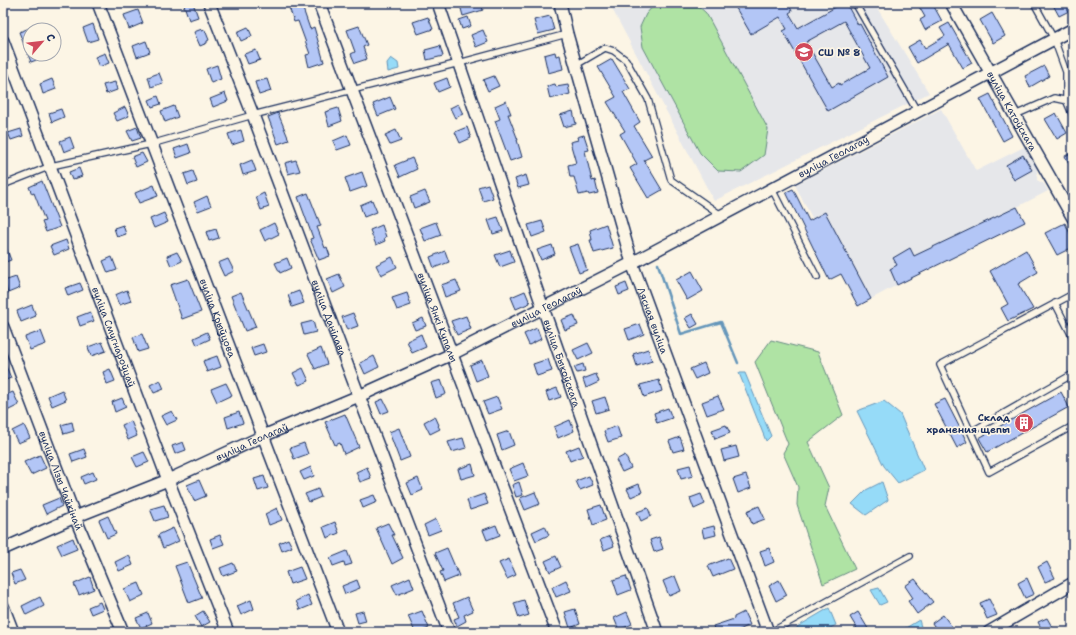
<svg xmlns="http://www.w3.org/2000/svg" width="1076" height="635" font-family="'Shantell Sans',sans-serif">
<rect width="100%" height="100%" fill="#fcf5e5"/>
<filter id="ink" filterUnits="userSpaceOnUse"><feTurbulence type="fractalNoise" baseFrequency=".025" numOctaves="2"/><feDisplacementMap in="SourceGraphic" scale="8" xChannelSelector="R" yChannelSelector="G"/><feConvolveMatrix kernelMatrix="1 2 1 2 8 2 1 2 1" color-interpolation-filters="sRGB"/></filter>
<g filter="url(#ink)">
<!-- built -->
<path fill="#e6e7ea" d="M609,3H874L929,93L714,201Z
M941,109L976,171L1024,147L1037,168V180L1044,184L1048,191L1017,207L1025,222L897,285L858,306L795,185Z"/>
<!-- green -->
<path fill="#afe3a4" stroke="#658981" d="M658,3H695L706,13L768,129L764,155L741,172L718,171L700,153L643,47L640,27L646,14L654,5Z
M771,340L818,352L843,415L808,442L829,488L825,506L855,569L823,584L797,505L798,487L783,453L788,444L755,362Z"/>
<!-- water -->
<path fill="#96dbf8" stroke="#6596ba" d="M391,58L398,63L399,69L388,72L387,63Z
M739,373H745L771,436L766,441Z
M884,401L900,414L924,470L898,483L884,466L857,411Z
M882,482L888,500L866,515L852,504L866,490Z
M879,588L887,602L880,605L871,590Z
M829,608L836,625L823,632H798L797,627Z
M919,620L922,630L917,632H899Z"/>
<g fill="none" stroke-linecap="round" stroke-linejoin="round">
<!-- stream -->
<path stroke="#6596ba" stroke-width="2.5" d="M658,264L681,334L721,322L738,363"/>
</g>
<!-- building -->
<path fill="#b3c6f6" stroke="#1b2f5e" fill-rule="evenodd" d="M189,3H193L198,17L189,20L184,5Z
M301,3L310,29L314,27L324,62L309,67L306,55L310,54L298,21L294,22L289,7Z
M465,3H481L483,10L463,16L460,5Z
M733,3H788L792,11L789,13L798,28L843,3H846L858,25L860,24L888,77L828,111L783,31L787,29L780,17L751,34ZM844,21L870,68L840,85L839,83L832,87L806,42Z
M917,3H932L942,21L925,30L920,20L925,17Z
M1052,3H1073V9L1059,16Z
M138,10L143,23L129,29L124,15Z
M992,13L1005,36L993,43L980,20Z
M550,16L554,30L538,34L534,20Z
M428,17L433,29L418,34L413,22Z
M468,17L471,26L462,29L459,20Z
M949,23L972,63L963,68L949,44L917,63L908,47L920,40L925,48L945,36L940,28Z
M93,24L98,39L88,42L83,28Z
M359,26L367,45L363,47L367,59L355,63L351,54L355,52L347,30Z
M248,27L252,36L241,41L237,32Z
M30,28V54L50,55L31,62L19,32Z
M202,29V31L205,30L209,40L207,41V43L200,46L194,32Z
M483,30L488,42L476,47L471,35Z
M146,41L150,52L137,57L133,46Z
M440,46L443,56L427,60L425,50Z
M256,50L260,60L248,64L244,54Z
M555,52L556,56L560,55L563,69L548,73L544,55Z
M105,53L109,63L99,67L95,57Z
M612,59L630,89L623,92L640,122L634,126L652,156L644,160L662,190L648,198L630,168L637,164L620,134L625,131L607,102L616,97L598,67Z
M217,65L221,79L211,83L206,69Z
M1044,66L1049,76L1030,87L1025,76Z
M159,73L163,83L151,87L148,77Z
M494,76L499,86L488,91L483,80Z
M447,78L450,87L438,92L434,83Z
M52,79L56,89L43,94L40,84Z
M267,79L271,91L259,95L255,82Z
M115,82L117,90L106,94L103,85Z
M555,84L556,87L568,85L570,94L550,99L547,86Z
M225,93L228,101L213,107L210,99Z
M990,94L1012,136L1003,141L980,99Z
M158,96L161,104L152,107L149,100Z
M390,97L395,109L378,116L373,104Z
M506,101L511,114H508L518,140H517L522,157L510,161L495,121L500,119L495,106Z
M458,104L463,114L455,118L450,108Z
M174,106L178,117L165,122L161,111Z
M125,107L129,116L117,121L113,113Z
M338,108L342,121L329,126L325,112Z
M61,109L64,117L52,122L49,113Z
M573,111L576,124L564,127L560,115Z
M278,113L289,140L278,144L268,117Z
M1056,113L1067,133L1057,139L1045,119Z
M137,127L141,138L132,141L127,131Z
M467,127L471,138L460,143L455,132Z
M21,129L23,136L11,140L8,133Z
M241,130L244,141L232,145L228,134Z
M396,130L401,141L390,145L385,135Z
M347,135L351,145L337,150L333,141Z
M584,135L589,150L585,151L592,181L595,180L598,193L589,195L588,193L579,195L574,177H570L568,165L576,163L570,142L578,140L577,137Z
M70,137L74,148L64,152L60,141Z
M188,144L191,153L177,158L174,149Z
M1073,152V171L1065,156Z
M142,153L147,162L136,167L132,157Z
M1023,155L1032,170L1014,180L1006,165Z
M412,158L417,169L400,177L395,165Z
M252,160L256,171L243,175L240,165Z
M296,160L300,171L288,174L285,163Z
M79,168L82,176L72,180L69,172Z
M193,171L197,182L188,185L184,174Z
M362,172L367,186L350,192L345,178Z
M526,175L529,185L518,188L515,179Z
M42,181L60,227L46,232L42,222L45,221L34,193L32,194L29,187Z
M488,184L493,198L483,201L478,187Z
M154,185L158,196L139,203L135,193Z
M793,189L809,221L825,212L871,299L858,306L841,274L829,280L786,192Z
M425,191L430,202L414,208L410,197Z
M264,193L269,207L261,210L256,197Z
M308,193L321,226L317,227L325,248L327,247L330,256L319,260L310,239L313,238L298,197Z
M207,196L211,206L198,211L194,202Z
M372,200L377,212L364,217L360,205Z
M1017,207L1025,222L897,285L890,269L897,265L893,258L910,248L914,256Z
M164,213L168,222L154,228L150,219Z
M498,217L503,231L493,234L488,220Z
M542,221L546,232L532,237L528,225Z
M436,222L441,235L425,241L420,228Z
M274,223L279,234L265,241L260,230Z
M1065,223L1073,240V247L1057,255L1045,233Z
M606,224L613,248L594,253L590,240H592L590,230Z
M123,225L126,234L117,237L114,228Z
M382,225L386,237L384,238L385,241L376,245L370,230Z
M216,229L219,238L209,241L206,232Z
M3,240L11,260L3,263Z
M66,240L69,249L54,255L50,246Z
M578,244L587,270L579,273L569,247Z
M552,245L555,254L541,260L537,250Z
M510,250L514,262L500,267L495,255Z
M1026,250L1038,272L1018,284L1033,309L1008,321L1001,308L1008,304L990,271Z
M445,251L449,262L434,268L430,257Z
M177,252L182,261L171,266L167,256Z
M112,257L117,270L108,273L103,261Z
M392,257L397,267L381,275L376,265Z
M287,258L291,268L280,273L275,263Z
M228,259L234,271L224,276L218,263Z
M692,271L703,291L687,300L676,280Z
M339,274L345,287L333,293L327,279Z
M16,277L20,288L8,293L4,281Z
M188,279L201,312L182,319L170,285Z
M456,280L461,291L445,297L441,285Z
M80,283L83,290L68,296L65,288Z
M626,283L629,291L619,295L616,287Z
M127,290L131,301L119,305L115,295Z
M299,291L304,303L292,307L288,295Z
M525,291L530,303L516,309L511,297Z
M241,292L256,327L245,331L231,296Z
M407,293L411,305L397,310L392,298Z
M32,305L36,316L21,322L17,311Z
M90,312L94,321L80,326L77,317Z
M353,313L358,326L347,330L342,317Z
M692,314L698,324L691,328L685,318Z
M574,315L578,325L565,330L561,320Z
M466,316L471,329L457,335L451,321Z
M423,318L426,326L415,330L412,323Z
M313,321L316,332L304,335L301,324Z
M640,324L644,334L629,340L625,329Z
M537,328L541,339L529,345L524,334Z
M41,331L46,344L30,350L25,337Z
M207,332L210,339L197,345L194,338Z
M142,334L148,349L138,352L133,337Z
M421,334L426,347L412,353L407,341Z
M102,342L106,351L91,356L88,347Z
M588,343L593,353L578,360L573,350Z
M263,344L266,352L254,356L251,348Z
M321,348L327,364L315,369L308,354Z
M648,349L652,361L637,366L633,354Z
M217,356L221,367L207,372L203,361Z
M374,356L379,367L365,374L360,363Z
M3,359L11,378L3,381Z
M548,359L552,371L537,376L533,364Z
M482,360L488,376L476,381L470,365Z
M704,363L708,373L695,379L690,369Z
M583,364L585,371L577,373L574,367Z
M303,368L309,381L299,385L293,373Z
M110,369L115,381L107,384L103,372Z
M596,374L599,382L586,388L583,379Z
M160,380L164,389L154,393L150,385Z
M441,380L446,394L436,398L431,383Z
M659,380L662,391L644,397L640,385Z
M226,383L232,395L217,402L211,389Z
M557,388L561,397L549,401L546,392Z
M62,390L66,400L52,406L48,396Z
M13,392L19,405L5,412L3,408V396Z
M1061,392L1069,407L987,452L979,438Z
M718,396L724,409L707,415L702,402Z
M497,397L502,409L488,414L483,402Z
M605,397L609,409L596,413L592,401Z
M122,398L126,407L115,412L112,402Z
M383,399L389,411L381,414L376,402Z
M945,399L967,442L957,448L934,404Z
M668,408L672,418L657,423L654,413Z
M172,411L177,420L166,425L161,416Z
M239,412L243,423L228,428L225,417Z
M345,414L359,447L344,454L340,443L335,445L325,422Z
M435,416L439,425L438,426L440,429L430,434L424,422Z
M570,420L574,431L558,438L554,427Z
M131,421L137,436L128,440L122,425Z
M72,422L74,431L64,434L61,425Z
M24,425L30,438L18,443L12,431Z
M726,425L730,433L715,439L712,430Z
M617,426L621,438L608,442L604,431Z
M399,428L410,457L400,461L389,432Z
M509,431L514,445L502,450L497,435Z
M680,437L684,449L673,452L669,441Z
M463,438L466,448L452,452L448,442Z
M183,442L186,450L175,454L172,446Z
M304,443L308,454L294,459L290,448Z
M579,446L583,456L570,461L566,451Z
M736,446L739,457L724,461L721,450Z
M84,449L87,457L73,462L70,454Z
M144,452L149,462L137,467L132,457Z
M40,455L46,468L31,475L24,462Z
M625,455L631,468L622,472L616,460Z
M523,463L528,476L514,481L509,469Z
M472,464L475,475L461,479L458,469Z
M690,465L693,476L681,479L678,468Z
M311,467L314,476L304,480L300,472Z
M367,467L371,478L360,482L356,472Z
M93,472L96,479L84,484L81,477Z
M746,475L751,488L738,493L733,479Z
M264,476L268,488L258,491L254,479Z
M589,476L593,485L580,490L576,481Z
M418,478L423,490L412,495L407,483Z
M199,480L206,496L194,501L187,485Z
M519,482L523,495L516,497L512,485Z
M639,484L642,492L631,497L627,489Z
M318,489L321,497L309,502L305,494Z
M535,492L540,504L525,510L520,498Z
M484,494L488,504L470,510L467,500Z
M701,494L705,504L694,509L690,498Z
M374,495L377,502L363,508L360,500Z
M59,498L62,506L46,514L42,505Z
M164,505L168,517L155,521L150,509Z
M601,505L606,520L593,525L588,509Z
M759,506L765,519L752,524L747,511Z
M277,508L282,520L269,525L265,514Z
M648,508L651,516L641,521L637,512Z
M108,516L116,534L107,538L99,520Z
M436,519L441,530L428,535L424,525Z
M335,522L339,533L327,538L323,527Z
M388,523L394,535H392L403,558L392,564L376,528Z
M496,525L500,535L487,540L483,530Z
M545,526L549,535L536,541L532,532Z
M714,526L716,535L704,538L702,529Z
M173,528L179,541L163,548L158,535Z
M220,535L224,544L213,548L210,539Z
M610,536L614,546L604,550L600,540Z
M659,537L663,549L654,552L650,540Z
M73,538L77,549L62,555L57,545Z
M288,539L292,547L282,551L279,543Z
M447,548L459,576L444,582L440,572L443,571L435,553Z
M769,548L774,562L765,566L760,551Z
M347,551L352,564L345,566L344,562L333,566L330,558Z
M129,555L133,565L119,571L115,562Z
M556,556L561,567L550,572L545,561Z
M728,558L733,569L713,577L708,566Z
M509,559L516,575L507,579L499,563Z
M187,562L202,598L189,603L175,566Z
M1047,562L1055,578L1045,582L1038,567Z
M233,563L237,571L223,576L220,568Z
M300,567L305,579L290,584L286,572Z
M20,570L25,580L15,584L11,573Z
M626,576L631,590L618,595L613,580Z
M675,576L681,591L669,596L663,581Z
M90,577L94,589L79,595L74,584Z
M410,577L414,588L397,595L392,585Z
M1027,578L1034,594L1025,598L1018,583Z
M915,579L933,602L917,614L908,601L913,598L905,586Z
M357,580L360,588L345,594L342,586Z
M566,580L571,591L556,597L552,587Z
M779,580L787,595L776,601L769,586Z
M139,583L144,595L130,602L124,589Z
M308,595L312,605L300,610L296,601Z
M40,597L44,606L26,615L22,606Z
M467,597L473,611L464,615L466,621L457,626L454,619L459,617L453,603Z
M989,599L997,615L987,619L980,603Z
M251,600L254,609L241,615L237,606Z
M524,600L529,615L519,618L514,603Z
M100,602L103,609L91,614L88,607Z
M575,609L580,624L570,628L565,612Z
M203,611L210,622L201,627L195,616Z
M363,611L366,621L358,623L355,613Z
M422,611L429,628L419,632H415L408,616Z
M627,612L632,624L619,630L614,618Z
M744,612L750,625L735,632H715L713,626L734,619V617Z
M858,612L870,632H859L850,617Z
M148,613L152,623L141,628L136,618Z
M943,615L956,632H938L932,623Z
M1047,618L1055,632H1043L1038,622Z"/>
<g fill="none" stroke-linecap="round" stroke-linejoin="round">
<!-- service casing -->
<g stroke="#1b2f5e" stroke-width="8">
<path id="service" d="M855,3L917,111
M1034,3L1054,39L1066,72V100L1073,116
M576,65L605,48L614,51L626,60L648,99L671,180L721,215
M1015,115L1054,98L1073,102
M3,185L51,166L151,144L253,115L459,63L567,34
M772,189L817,277
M1073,294L940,365L989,472L1073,426
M1055,303L1073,338
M971,432L1073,374
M771,632L910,556"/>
</g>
<!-- minor casing -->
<g stroke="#1b2f5e" stroke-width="14">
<g id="minor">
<path id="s1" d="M98,3L338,632"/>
<path id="s2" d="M209,3L253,115L359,396L449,632"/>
<path id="s3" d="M319,3L557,632"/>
<path id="s4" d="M438,3L543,308L657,632"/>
<path id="s5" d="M560,3L567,34L632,263L768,632"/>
<path id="s6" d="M951,3L1073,218"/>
<path id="s7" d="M3,41L168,480L228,632"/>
<path id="s8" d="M3,327L75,517L123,632"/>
<path id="s9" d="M3,549L75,517L168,480L263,436L359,396L452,354L632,263L1073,29"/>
<path d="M3,606L13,632"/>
<path d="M989,632L1073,583"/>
</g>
</g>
<!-- service -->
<use href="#service" stroke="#fcf5e5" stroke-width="5.5"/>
<!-- minor -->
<use href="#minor" stroke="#fcf5e5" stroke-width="11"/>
</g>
</g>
<!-- icons -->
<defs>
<g id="school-disc" transform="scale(1)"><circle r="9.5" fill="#d1495b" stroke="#fcf5e5"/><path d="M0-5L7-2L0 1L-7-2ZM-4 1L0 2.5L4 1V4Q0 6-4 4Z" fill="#fff"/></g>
<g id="building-disc" transform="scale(1)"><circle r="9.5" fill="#d1495b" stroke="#fcf5e5"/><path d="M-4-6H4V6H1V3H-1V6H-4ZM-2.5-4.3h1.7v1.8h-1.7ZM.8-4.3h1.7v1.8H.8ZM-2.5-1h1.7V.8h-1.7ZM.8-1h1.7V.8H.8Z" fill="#fff"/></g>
</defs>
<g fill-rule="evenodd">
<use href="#school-disc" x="804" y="52"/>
<use href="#building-disc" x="1024" y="423"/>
</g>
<g text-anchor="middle" stroke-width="3.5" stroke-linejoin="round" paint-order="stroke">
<!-- poi labels -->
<g font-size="10" font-weight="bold" fill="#1b2f5e" stroke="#fcf5e5" text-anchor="start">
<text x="818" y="56">СШ № 8</text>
<text x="1010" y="421" text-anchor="end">Склад<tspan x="1010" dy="12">хранения щепы</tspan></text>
</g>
<!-- street labels -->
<g font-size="10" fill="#1b2f5e" stroke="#fcf5e5">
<text dy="4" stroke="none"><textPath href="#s6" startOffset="124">вуліца Катоўскага</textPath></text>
<text dy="4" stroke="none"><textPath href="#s9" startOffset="919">вуліца Геолагаў</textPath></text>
<text dy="4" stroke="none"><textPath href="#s9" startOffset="595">вуліца Геолагаў</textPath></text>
<text dy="4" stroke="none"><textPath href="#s3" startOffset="336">вуліца Янкі Купалы</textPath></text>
<text dy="4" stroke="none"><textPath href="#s1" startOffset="337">вуліца Крыўцова</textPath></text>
<text dy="4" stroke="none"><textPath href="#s2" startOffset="337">вуліца Данілава</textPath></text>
<text dy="4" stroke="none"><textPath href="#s5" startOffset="331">Лясная вуліца</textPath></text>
<text dy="4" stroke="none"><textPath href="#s7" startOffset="316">вуліца Смугнароўцаў</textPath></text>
<text dy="4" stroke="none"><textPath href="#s4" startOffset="381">вуліца Быкоўскага</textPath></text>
<text dy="4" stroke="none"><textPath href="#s9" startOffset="271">вуліца Геолагаў</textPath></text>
<text dy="4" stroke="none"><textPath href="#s8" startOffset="164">вуліца Лізы Чайкінай</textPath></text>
</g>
</g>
<!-- margin -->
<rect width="1076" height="635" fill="none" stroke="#fcf5e5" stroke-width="16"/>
<rect x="8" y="8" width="1060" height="619" fill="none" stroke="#1b2f5e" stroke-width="1.5" filter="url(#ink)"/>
<!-- north arrow -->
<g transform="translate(42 42) rotate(62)"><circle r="19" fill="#fcf5e5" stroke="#a2a6af"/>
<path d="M0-3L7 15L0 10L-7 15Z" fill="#d1495b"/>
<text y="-6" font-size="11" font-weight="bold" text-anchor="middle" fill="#1b2f5e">С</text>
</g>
</svg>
